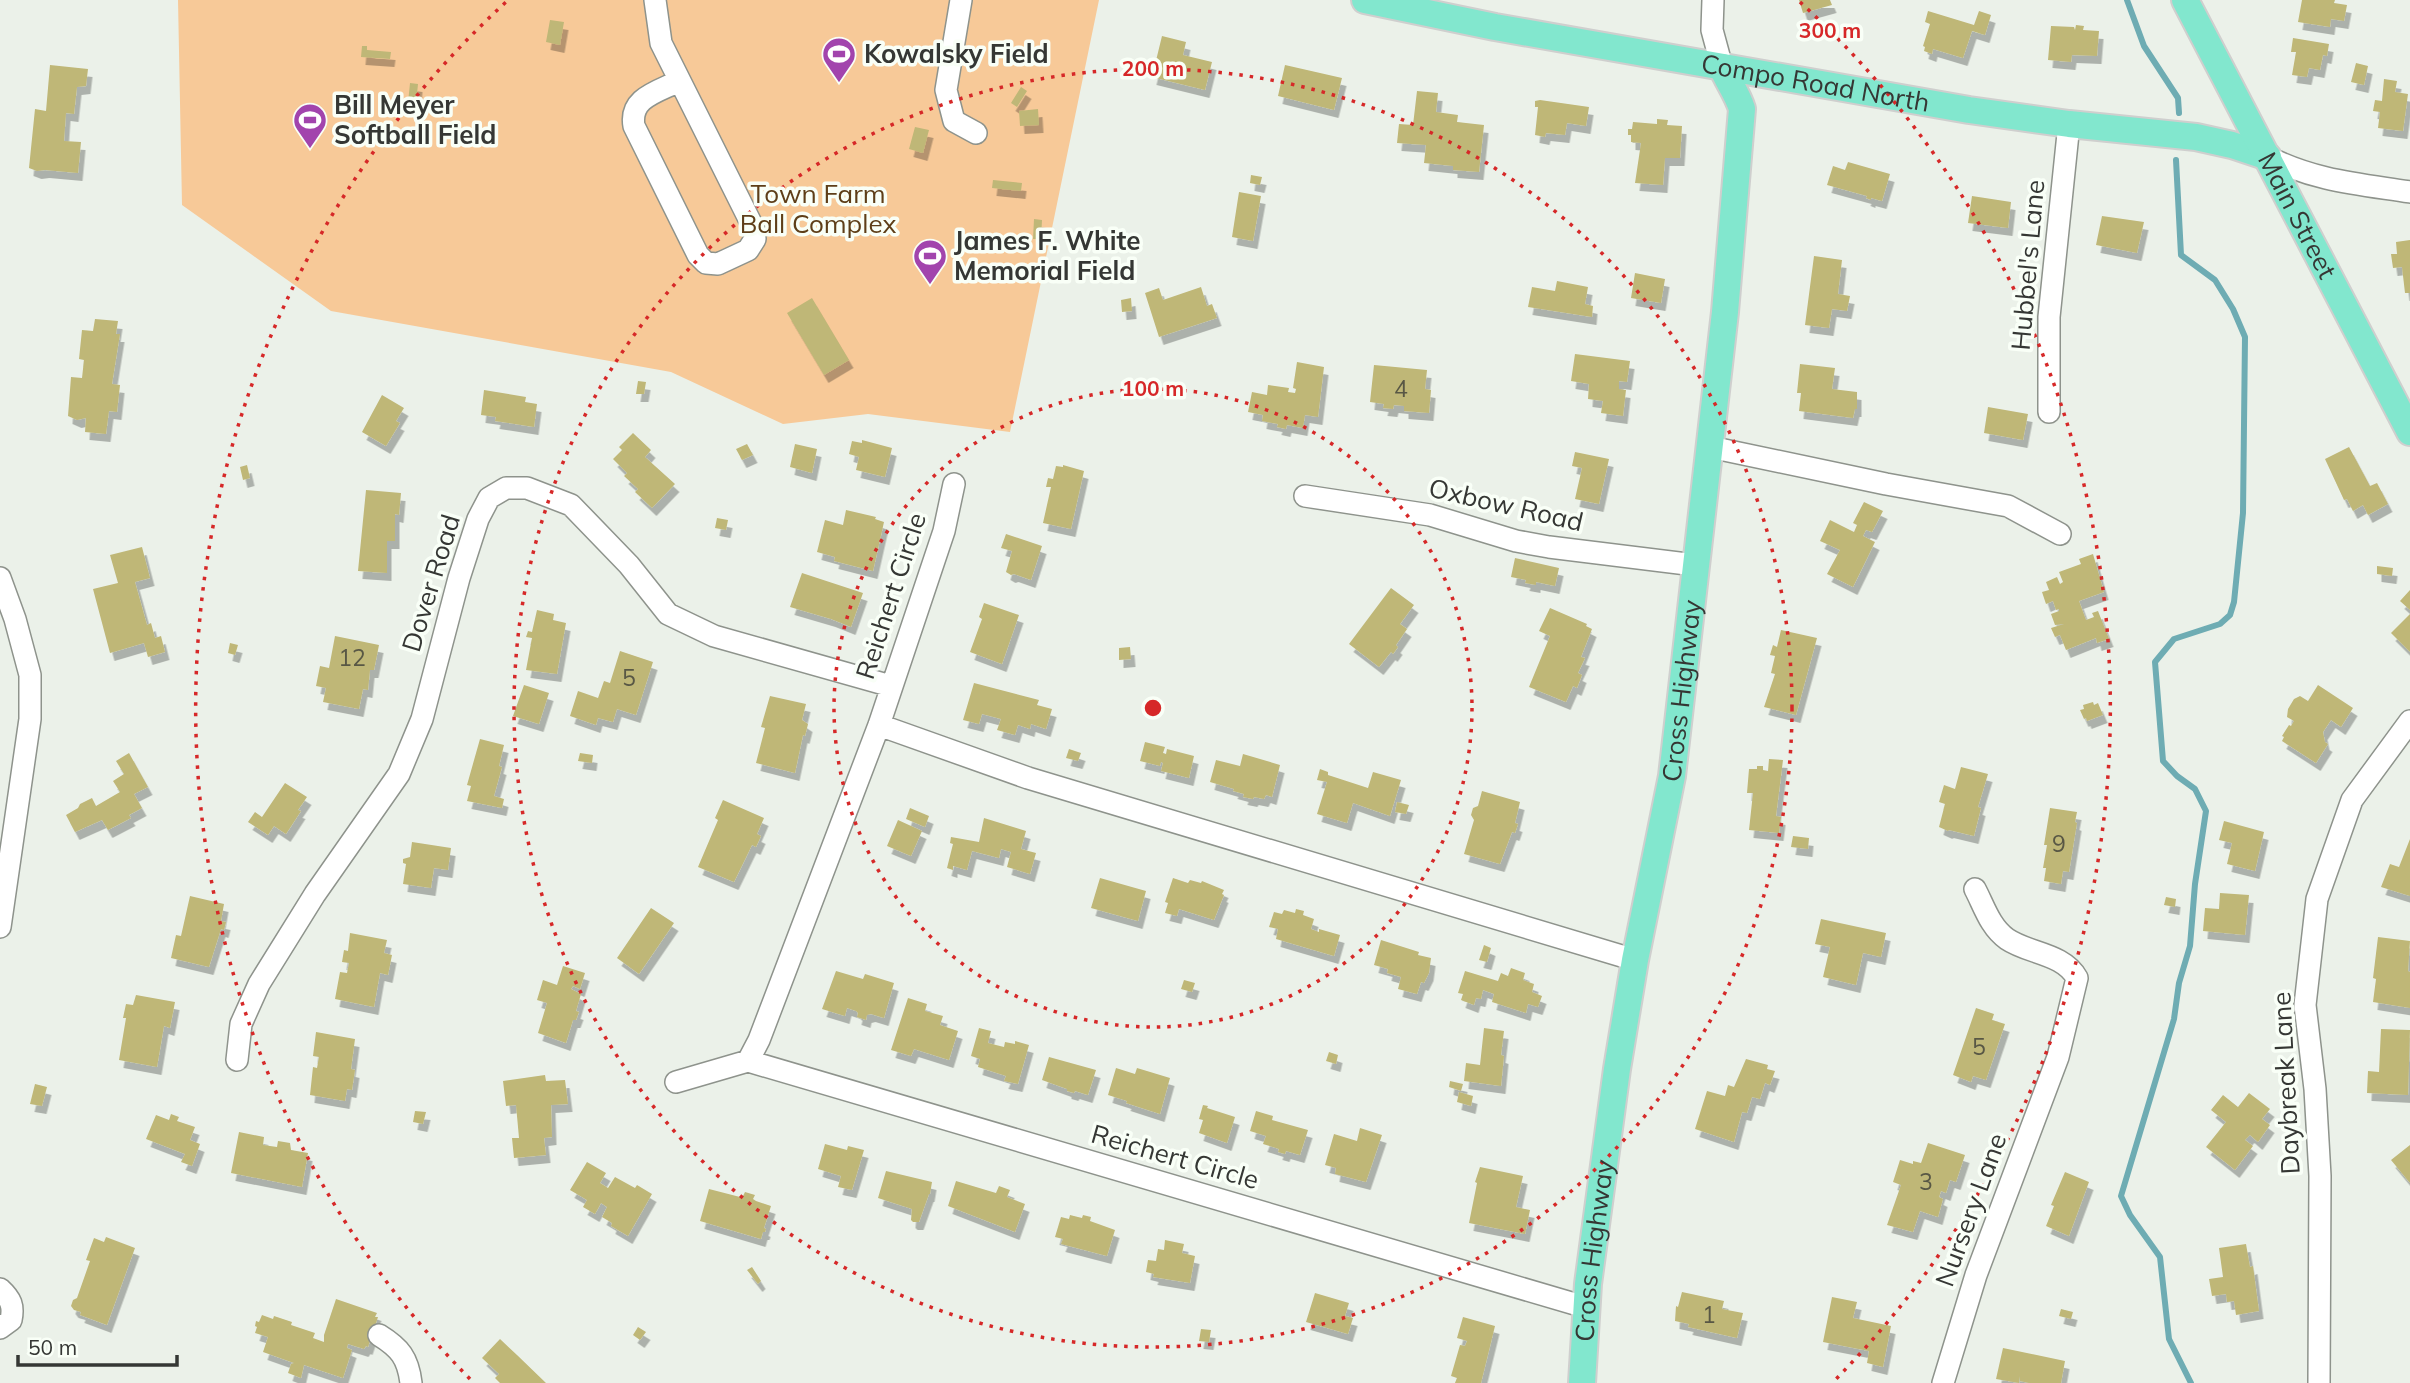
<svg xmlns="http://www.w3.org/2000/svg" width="2410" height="1383" font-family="Mulish,sans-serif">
<defs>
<filter id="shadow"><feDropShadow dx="4.5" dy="8" stdDeviation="0" flood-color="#0004"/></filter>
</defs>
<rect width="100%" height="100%" fill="#ebf1e9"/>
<!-- green -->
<path fill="#f7c998" d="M178,0H1099L1010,432L868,414L783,424L671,372L331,311L182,205Z"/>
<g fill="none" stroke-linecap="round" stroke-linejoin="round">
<!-- stream -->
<path stroke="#6eacb3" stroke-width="6" d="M2127,0L2144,46L2178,98L2179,113
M2176,160L2181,255L2215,280L2233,309L2245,337L2243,513L2234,602L2230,615L2220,624L2174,639L2155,662L2163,761L2177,776L2195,789L2206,811L2195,884L2190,946L2179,983L2174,1019L2121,1196L2130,1215L2160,1257L2169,1339L2191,1383"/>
</g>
<!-- building -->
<path fill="#bfb777" filter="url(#shadow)" d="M1799,0H1830L1832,5L1803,13Z
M2302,0H2335L2334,3L2347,5L2344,21L2331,19L2330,27L2298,22Z
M1928,11L1974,25L1979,11L1991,15L1985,35L1972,31L1963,58L1933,49L1932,54L1924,51L1925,47L1923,46L1930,24L1925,22Z
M550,20L564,22L560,45L546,42Z
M2076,25L2084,26L2083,30L2099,31L2097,56L2072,55L2071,62L2048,60L2051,26L2074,27L2075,30Z
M1162,36L1186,42L1183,55L1212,62L1205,90L1152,77Z
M2293,38L2329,44L2327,56L2323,55L2320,70L2309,68L2307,77L2292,75L2296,52H2291Z
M362,46H367V50L391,52L390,59L361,57Z
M2356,63L2368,66L2364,85L2351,82Z
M50,65L88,69L86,86L77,87L74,114L66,113L64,141L81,142L78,173L45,170L37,171L29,168L35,109L46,111Z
M1285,65L1342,78L1334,110L1278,96Z
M2384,79L2397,81L2395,92L2408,94L2403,131L2378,128L2380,112L2373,111L2375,100L2382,101Z
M410,83L418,84L416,104L408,103Z
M1021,87L1027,91L1017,107L1011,103Z
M1417,91L1438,93L1436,112L1458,115L1457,122L1484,125L1479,172L1453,170V166L1424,163L1426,145L1397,143L1399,124L1413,125Z
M1540,100L1589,107L1586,126L1567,123L1565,135L1546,133L1545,137L1535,135L1538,107H1535V101Z
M1038,109L1039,125L1020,126L1019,111Z
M1657,119L1668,120L1667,125L1682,126L1680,158H1665L1663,185L1635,183L1641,143L1631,142V135H1628V129H1632L1633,122L1657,124Z
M915,127L929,130L923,153L909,149Z
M1848,162L1890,174L1882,201L1871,198V200L1866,198L1867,196L1827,185L1833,166L1845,170Z
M1251,175L1262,177L1260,185L1250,183Z
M993,180L1022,183L1021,191L992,188Z
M1239,192L1261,196L1253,241L1232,237Z
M1972,196L2011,202L2008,228L1968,223Z
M2102,216L2144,222L2137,253L2096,245Z
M1034,219L1042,220L1041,239H1033Z
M2410,240V293H2405L2402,267L2393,268L2391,254H2397L2396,242Z
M1814,256L1842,260L1838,294L1850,296L1847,311L1832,309L1829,328L1805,325Z
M1635,273L1665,279L1661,303L1631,298Z
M1557,281L1588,287L1585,304L1593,306L1592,317L1528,307L1532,287L1555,291Z
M1201,287L1207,306L1212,304L1217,318L1159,337L1145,293L1159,288L1163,300Z
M812,298L849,360L824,375L787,313Z
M1131,298L1132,311L1122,312L1121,300Z
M95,319L118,321L116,334H120L112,384L120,385L117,412L109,411L106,434L85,432L86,418L77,420L68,416L71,377L82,378L84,360L79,359L82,330L93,331Z
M1575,354L1630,361L1627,382L1619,381V389L1626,390L1623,416L1601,413L1603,401L1588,399L1589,384L1571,381Z
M1297,362L1324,367L1318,417L1305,415L1303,428L1287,425L1286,429L1277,427L1278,424L1262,421L1263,415L1248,412L1252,392L1267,395L1268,385L1289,388L1288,392L1295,393L1296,389L1293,388Z
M1800,364L1835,368L1832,389L1857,392V409H1855L1853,418L1799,411L1801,393H1797Z
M1374,365L1427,370L1425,389L1431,390L1429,413L1404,411V406L1394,405L1393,409L1383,408L1384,404L1370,402Z
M638,381L646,382L644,394H636Z
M484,390L526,397L525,402L537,404L534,427L495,421L496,417L481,415Z
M382,395L404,408L396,421L400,423L386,446L362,432Z
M1988,407L2028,414L2023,440L1984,433Z
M633,433L651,450L645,457L675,484L652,508L635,492L638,489L624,476L627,473L613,459L622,450L619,447Z
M862,440L892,448L885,477L856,470L859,457L849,454L852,441L862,443Z
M747,444L753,455L742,460L736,449Z
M795,444L817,449L812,473L790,467Z
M2349,447L2370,486L2377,483L2388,504L2368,515L2363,505L2353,511L2347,499L2344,500L2325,459Z
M1575,452L1609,459L1599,504L1575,499L1582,468L1572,466Z
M247,465L250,478L243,480L240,467Z
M1063,465L1084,471L1071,529L1043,523L1051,487H1046L1048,478L1053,479L1056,466L1063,467Z
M366,490L401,493L399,515L395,514V541H387V573L358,571Z
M1864,502L1883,511L1872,532L1866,530L1863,536L1875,542L1853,587L1827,574L1840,550L1820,541L1830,520L1854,532L1857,525L1853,523Z
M846,510L876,517L875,519L884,522L873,571L834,561L835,557L817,552L825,520L843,525Z
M717,518L728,520L726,530L715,528Z
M1006,534L1042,546L1031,580L1014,574L1011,575L1006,572L1012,551L1001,548Z
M142,547L150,578L135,582L147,625L151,623L155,638L161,636L165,652L148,657L144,643L110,653L93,589L118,583L110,555Z
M2093,554L2104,592L2079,601L2086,620L2094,617L2092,613L2098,611L2109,639L2097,643L2096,638L2066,650L2060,635L2055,637L2051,628L2064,624L2055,625L2051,614L2059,611V609L2056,610L2053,601L2046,604L2042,592L2049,590L2046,582L2057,577L2060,584L2063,582L2059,572L2081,564L2079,559Z
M1515,558L1559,568L1555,586L1536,582V585L1525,583L1526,580L1511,577Z
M2377,566L2393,568L2392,576L2377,574Z
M802,573L863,593L851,627L831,619L790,607Z
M1391,588L1414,605L1400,624L1407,629L1396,645L1398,647L1393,654L1391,652L1379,667L1349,644Z
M2410,590V610L2400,601Z
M984,603L1019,615L1002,664L970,652L982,619L979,617Z
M1550,608L1587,624L1586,626L1592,629L1581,657L1585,658L1578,673L1582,675L1577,688L1573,686L1566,702L1529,687L1550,636L1539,631Z
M537,610L554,614L553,620L566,623L557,674L526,670L532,638L526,637L528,631L532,632Z
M2410,614V652L2391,633Z
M1781,630L1817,638L1796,715L1764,707L1775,674L1771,673L1775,656L1770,655L1773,645L1777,647Z
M335,636L379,645L374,670H370L368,690L363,689L359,709L323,702L326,688L316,686L320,666L329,668Z
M230,643L238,645L235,655L228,653Z
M1130,647L1131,659L1119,660V648Z
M620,651L653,662L636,715L617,709L613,722L598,718L596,725L570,716L578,691L598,698L604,681L610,683Z
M974,683L1039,700L1037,705L1052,709L1046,729L1031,724L1030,729L1018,725L1015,735L997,730L1001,719L982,714L979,724L963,720Z
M524,685L549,693L539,724L513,716Z
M2318,685L2353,708L2341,727L2331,720L2323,732L2325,742L2328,744L2316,763L2282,741L2284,737L2282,736L2289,725L2291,726L2294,721L2287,717L2288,709L2294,699L2300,696L2308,701Z
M770,696L806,704L802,720L808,724L805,736L803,735L795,773L756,763L765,728L761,727Z
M2093,702L2094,705L2098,703L2103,715L2087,721L2086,718L2084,719L2080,710L2084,709L2083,705Z
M480,739L504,745L499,766L502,767L494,796L504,799L502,808L467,801L471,786L467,785Z
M1145,742L1165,747L1163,753L1166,754L1167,749L1194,756L1189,778L1161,771L1163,763L1161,762L1160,766L1140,761Z
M1069,749L1081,753L1078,761L1066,758Z
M129,753L148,787L134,794L142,808L129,815L131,818L108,830L102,820L75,832L66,815L78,808L80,804L92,798L96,806L120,792L113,781L124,774L116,761Z
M580,753L593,755L592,763L578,761Z
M1243,754L1280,765L1272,797L1266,795L1264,799L1254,797L1253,799L1243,797L1244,794L1233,791L1234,789L1210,782L1216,760L1240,766Z
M1769,759L1783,760L1776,816L1781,817L1779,833L1749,830L1753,793H1747L1749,769H1757V766H1763V770L1768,771Z
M1961,767L1988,774L1978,807L1981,808L1974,836L1949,830L1948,831L1939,827L1945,804L1939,802L1944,785L1955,789Z
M1320,769L1328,772V775L1368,788L1373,772L1401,780L1390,816L1353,803L1347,823L1317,814L1327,782L1317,780Z
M285,783L307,797L298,810L301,811L286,834L274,826L268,835L248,822L255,812L262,817Z
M1482,791L1520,802L1515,823L1518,824L1515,833L1512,832L1500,864L1464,854L1474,820L1471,815L1473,808L1478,806Z
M723,800L764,818L757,834L761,836L756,847L752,845L734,882L698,867L718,820L715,818Z
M1397,802L1409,805L1406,814L1395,812Z
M910,808L929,816L925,827L906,819Z
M2050,808L2077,812L2075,822L2077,823L2069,872L2063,871L2061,884L2044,881L2046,868H2043L2047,845H2044Z
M984,818L1026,831L1021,849L1036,853L1030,874L1007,867L1011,852L1001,849L999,858L972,851L967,870L953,866V870L947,868L953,844L950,843L951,837L979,842Z
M898,820L922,831L911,856L887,846Z
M2224,821L2264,832L2255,871L2227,864L2232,843L2219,840Z
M1793,836L1809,838L1808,849L1791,847Z
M2410,839V896L2381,887L2390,864L2399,867Z
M412,842L451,848L448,870L434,868L431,888L403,884L406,864L403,863V859L410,857Z
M1100,878L1146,891L1138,921L1091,908Z
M1173,878L1188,883L1190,880L1201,883L1202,881L1224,890L1222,894L1224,895L1214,920L1179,909L1177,916L1165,913L1168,903L1165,902Z
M2220,893L2249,895L2245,935L2203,931L2205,908L2219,909Z
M190,896L224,904L221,921L226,922L224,930L221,929L209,967L171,958L176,935L181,936Z
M2166,897L2176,899L2175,907L2164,905Z
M651,908L674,923L639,974L617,958Z
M1296,909L1304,911L1303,915L1314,919L1311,929L1319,932V929L1340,935L1334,956L1276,939L1278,929L1269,927L1274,912L1282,914L1284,910L1295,913Z
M1821,919L1886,933L1881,957L1863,953L1856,985L1823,977L1830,947L1815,944Z
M350,933L387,940L384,953L392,955L388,975L380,973L374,1007L335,999L340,972L347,973L349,963L342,962L344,950L348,951Z
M2378,937L2410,941L2408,971L2410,972V1008L2373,1002L2376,979L2373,978Z
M1381,940L1419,952L1418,955L1431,958L1429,973L1424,983L1421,982L1417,994L1398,989L1401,977L1387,973L1388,969L1374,965Z
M1484,945L1491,948L1487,962L1479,960Z
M563,966L585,973L580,989L573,986L571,989L581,994L576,1011L579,1012L576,1020H573L566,1043L538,1033L547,1003L537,1000L543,980L557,985Z
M1511,968L1525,973L1523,980L1534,984L1532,992L1542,996L1538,1007L1528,1004L1526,1013L1492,1002L1494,994L1483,990L1481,999L1476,998L1474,1005L1461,1000L1463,994L1458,993L1465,971L1498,981L1501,973L1508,976Z
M836,971L863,979L865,974L894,983L884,1018L871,1014L867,1015L866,1020L857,1017L858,1013L856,1011L847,1008L845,1016L822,1009Z
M1184,980L1195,983L1192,992L1181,989Z
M136,995L175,1002L170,1028L164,1026L157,1067L119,1060L126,1018H123L126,1004L133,1005Z
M908,998L927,1004L925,1011L943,1016L940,1025L958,1031L949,1060L914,1049L911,1056L891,1050Z
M1976,1008L1994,1014L1992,1020L2005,1024L1986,1080L1973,1076L1971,1082L1953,1075Z
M979,1028L991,1031L988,1043L1004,1047L1005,1042L1015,1044V1041L1029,1045L1018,1084L1004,1081L1006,1076L978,1067L980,1059L971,1056Z
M1484,1028L1504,1031L1501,1055L1504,1056L1501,1086L1464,1081L1466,1063L1480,1065Z
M2381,1029L2410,1030L2408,1095L2367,1093L2368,1071L2379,1072Z
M316,1032L355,1039L351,1069L355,1070L352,1090L347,1089L345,1101L310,1095L313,1067L317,1068L319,1057L313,1056Z
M1329,1052L1338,1055L1336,1064L1326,1061Z
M1049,1057L1096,1070L1088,1095L1075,1091L1074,1093L1067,1091V1089L1042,1080Z
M1746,1059L1768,1065L1767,1069L1775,1071L1770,1085L1765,1083L1760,1099L1752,1097L1747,1113L1742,1112L1734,1142L1695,1129L1707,1091L1725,1096L1728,1085L1734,1087Z
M1116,1068L1135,1074L1137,1068L1170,1078L1160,1114L1126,1103L1127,1101L1108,1095Z
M545,1075L546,1081L565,1080L568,1104L551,1105L552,1137L544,1138L546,1155L514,1158L512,1138H519L516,1105L506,1106L503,1081Z
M1450,1081L1463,1084L1461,1091L1449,1087Z
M35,1084L47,1087L42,1106L30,1104Z
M1459,1092L1473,1096L1471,1106L1457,1102Z
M2249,1093L2270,1109L2262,1119L2270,1125L2258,1142L2250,1135L2245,1140L2253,1146L2235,1170L2206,1147L2226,1122L2211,1110L2223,1095L2238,1107Z
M1203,1105L1208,1106L1207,1108L1235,1117L1227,1143L1199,1133L1203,1120L1199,1119Z
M415,1111L426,1112L423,1124L413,1122Z
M1256,1111L1273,1116L1272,1120L1308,1130L1300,1155L1286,1151L1285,1154L1278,1152L1279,1149L1263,1144L1266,1136L1250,1131Z
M171,1114L179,1117L177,1121L195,1127L190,1140L200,1144L192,1166L181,1162L185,1154L146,1139L156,1115L169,1120Z
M1360,1128L1382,1135L1366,1182L1335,1174L1336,1168L1325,1165L1334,1134L1357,1141Z
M239,1132L264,1137L263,1145L277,1147L278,1141L290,1143L291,1150L308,1153L302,1187L231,1173Z
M1928,1143L1965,1155L1956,1182L1950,1180L1946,1193L1941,1191L1939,1197L1943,1199L1938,1217L1920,1211L1913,1232L1887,1225L1901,1185L1893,1182L1900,1160L1913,1164V1161L1921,1163Z
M825,1144L847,1150L848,1146L864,1150L852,1190L838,1187L841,1176L818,1169Z
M2410,1145V1183L2391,1160Z
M587,1162L606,1173L600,1183L608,1188L615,1177L635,1188L637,1185L652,1194L628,1236L611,1226L612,1223L602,1217L607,1207L601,1203L595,1214L583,1207L587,1200L570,1190Z
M1480,1167L1523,1176L1516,1207L1530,1210L1525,1234L1469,1223L1477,1183L1475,1182Z
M886,1171L932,1182L930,1194H929L919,1222H913L911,1220L912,1209L878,1198Z
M2065,1172L2089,1182L2069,1236L2046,1226L2054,1206L2051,1205Z
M956,1181L996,1193L999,1186L1010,1190L1007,1197L1025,1204L1015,1232L948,1206Z
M709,1189L740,1197L743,1196L745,1192L755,1195L753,1199L756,1201L771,1206L764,1228L766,1229L765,1232H763L761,1239L700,1221Z
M1070,1215L1082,1218L1083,1215L1091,1217L1090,1221L1115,1230L1107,1256L1061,1244L1063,1239L1055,1237L1061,1217L1069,1219Z
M106,1237L135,1248L107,1325L80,1315L81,1312L74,1310L71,1306L73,1300L77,1298L90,1261L86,1260L94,1238L104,1242Z
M1165,1240L1184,1244L1182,1253L1195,1256L1190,1283L1153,1277L1154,1274L1146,1272L1148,1260L1156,1261L1158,1249L1164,1250Z
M2246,1244L2250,1267L2253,1266L2259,1311L2236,1315L2234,1301L2227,1302L2226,1294L2212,1296L2209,1279L2223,1277L2219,1248Z
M752,1267L761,1281L758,1284L747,1270Z
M1682,1292L1724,1301L1722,1309L1743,1313L1737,1338L1688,1327L1689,1324L1675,1321L1676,1306L1678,1307Z
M1315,1293L1349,1303L1345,1316L1353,1318L1348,1334L1306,1322Z
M1832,1297L1857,1302L1853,1318L1891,1326L1883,1367L1867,1363L1869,1351L1823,1342Z
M336,1299L377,1313L375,1317H378L368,1347L366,1346L364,1349L348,1344L347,1348L352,1350L343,1378L304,1365L301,1378L288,1373L291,1364L294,1363L263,1352L268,1337L255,1333L257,1327L255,1326L256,1321L259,1322L262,1315L273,1319L274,1316L292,1322L291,1325L315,1333L313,1338L324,1342V1335Z
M2061,1309L2073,1312L2071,1319L2059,1316Z
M1463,1317L1495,1326L1481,1383H1455L1457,1378L1451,1376L1460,1345L1465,1346L1467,1341L1457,1338Z
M638,1327L646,1332L640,1340L633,1335Z
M1201,1329L1211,1330L1209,1342L1199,1341Z
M500,1339L517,1355L546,1383H500L495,1378L499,1374L482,1358Z
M2003,1348L2065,1361L2061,1383H2029L2020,1381V1376L2019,1383L1996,1379Z"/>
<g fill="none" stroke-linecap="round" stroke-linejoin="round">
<!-- minor casing -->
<g stroke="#8e938c" stroke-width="24">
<path id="minor" d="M655,0L661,43L754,229L755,239L748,250L718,264L706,263L698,255L634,126C629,98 657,92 679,81
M961,0L946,90L954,121L976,133
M1713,0L1712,30L1722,67
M2268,157C2315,181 2359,184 2410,192
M2049,412V317L2069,124
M1710,447L1886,484L2008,506L2060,534
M1305,496L1430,515L1516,541L1549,547L1695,565
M0,578L15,619L30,675V719L0,927
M879,725L1028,778L1635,960
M237,1060L241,1024L259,984L315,894L399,774L422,719L459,578L478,519L489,498L506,488H527L571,505L629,565L668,614L714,636L891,686
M748,1061L759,1040L879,725L944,531L954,484
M676,1082L748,1061L1585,1307
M0,1289C11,1299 14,1306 11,1320L0,1328
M379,1335C400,1348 408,1358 411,1383
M1943,1383L1976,1275L2058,1057L2077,978C2063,953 2029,954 2007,939C1990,927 1984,906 1975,889
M2319,1383L2320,1176L2315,1089L2305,1005L2317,899L2352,800L2410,721"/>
</g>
<!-- major casing -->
<g stroke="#cfcfce" stroke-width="30">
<g id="major">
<path id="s1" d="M1365,0L1495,27L1969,110L2069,124L2196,137L2232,145L2268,157"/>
<path id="s2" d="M2185,0L2410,432"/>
<path id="s3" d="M1582,1383L1588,1284L1617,1069L1635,960L1672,776L1725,312L1742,109C1737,93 1728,82 1722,67"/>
</g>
</g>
<!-- minor -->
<use href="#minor" stroke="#fff" stroke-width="21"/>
<!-- major -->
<use href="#major" stroke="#82e7ce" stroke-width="26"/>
</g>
<!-- distance rings -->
<g fill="none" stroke="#d62828" stroke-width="3.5" stroke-dasharray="3.5 7">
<circle cx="1153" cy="708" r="319"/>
<circle cx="1153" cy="708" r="639"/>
<path d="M470 1379A958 958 0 0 1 506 2M1800 2A958 958 0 0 1 1836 1379"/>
</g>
<!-- icons -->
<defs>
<g id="stadium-pin" transform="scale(1.75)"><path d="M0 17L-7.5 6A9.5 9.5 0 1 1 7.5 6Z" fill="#a244ad" stroke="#f9fff7"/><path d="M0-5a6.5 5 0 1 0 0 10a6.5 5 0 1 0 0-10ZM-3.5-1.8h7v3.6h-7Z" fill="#fff"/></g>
</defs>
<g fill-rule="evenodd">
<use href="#stadium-pin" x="839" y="54"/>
<use href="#stadium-pin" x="310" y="120"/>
<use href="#stadium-pin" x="930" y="256"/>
</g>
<g text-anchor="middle" stroke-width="7" stroke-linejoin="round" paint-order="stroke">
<!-- number labels -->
<g font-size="23" fill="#585745">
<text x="1401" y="397">4</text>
<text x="352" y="666">12</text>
<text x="629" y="686">5</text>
<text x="2059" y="852">9</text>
<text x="1979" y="1055">5</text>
<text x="1926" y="1190">3</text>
<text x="1709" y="1323">1</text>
</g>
<!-- poi labels -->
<g font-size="26" font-weight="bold" fill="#353734" stroke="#f9fff7" text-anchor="start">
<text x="864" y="63">Kowalsky Field</text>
<text x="334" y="114">Bill Meyer<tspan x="334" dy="30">Softball Field</tspan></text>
<text x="954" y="250">James F. White<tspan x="954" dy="30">Memorial Field</tspan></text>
</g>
<!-- street labels -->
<g font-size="26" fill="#353734" stroke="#f9fff7">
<text dy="9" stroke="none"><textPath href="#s1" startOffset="458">Compo Road North</textPath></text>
<text dy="9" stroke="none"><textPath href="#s2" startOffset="243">Main Street</textPath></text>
<text transform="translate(2028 265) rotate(-85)" y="9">Hubbel's Lane</text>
<text transform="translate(1506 505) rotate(13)" y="9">Oxbow Road</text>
<text transform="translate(431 583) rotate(-73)" y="9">Dover Road</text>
<text transform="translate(891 596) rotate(-72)" y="9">Reichert Circle</text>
<text dy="9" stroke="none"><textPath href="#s3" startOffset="700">Cross Highway</textPath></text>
<text transform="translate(2286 1083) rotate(-93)" y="9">Daybreak Lane</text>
<text transform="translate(1175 1157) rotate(16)" y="9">Reichert Circle</text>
<text transform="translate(1971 1210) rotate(-70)" y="9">Nursery Lane</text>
<text dy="9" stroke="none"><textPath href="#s3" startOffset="133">Cross Highway</textPath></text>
</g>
<!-- park labels -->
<g font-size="26" fill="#5e3e18" stroke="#f9fff7">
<text x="818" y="203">Town Farm<tspan x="818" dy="30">Ball Complex</tspan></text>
</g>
</g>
<circle cx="1153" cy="708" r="10" fill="#d62828" stroke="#f9fff7" stroke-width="3.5"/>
<g font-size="21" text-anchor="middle" font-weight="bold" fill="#d62828" stroke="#f9fff7" stroke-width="7" stroke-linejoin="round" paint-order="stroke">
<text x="1830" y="38">300 m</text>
<text x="1153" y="76">200 m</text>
<text x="1153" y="396">100 m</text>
</g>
<!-- scale -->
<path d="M18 1355v10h159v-10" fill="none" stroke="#353734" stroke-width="3.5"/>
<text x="28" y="1355" font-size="21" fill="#353734" stroke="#f9fff7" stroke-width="5" paint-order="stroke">50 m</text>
</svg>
